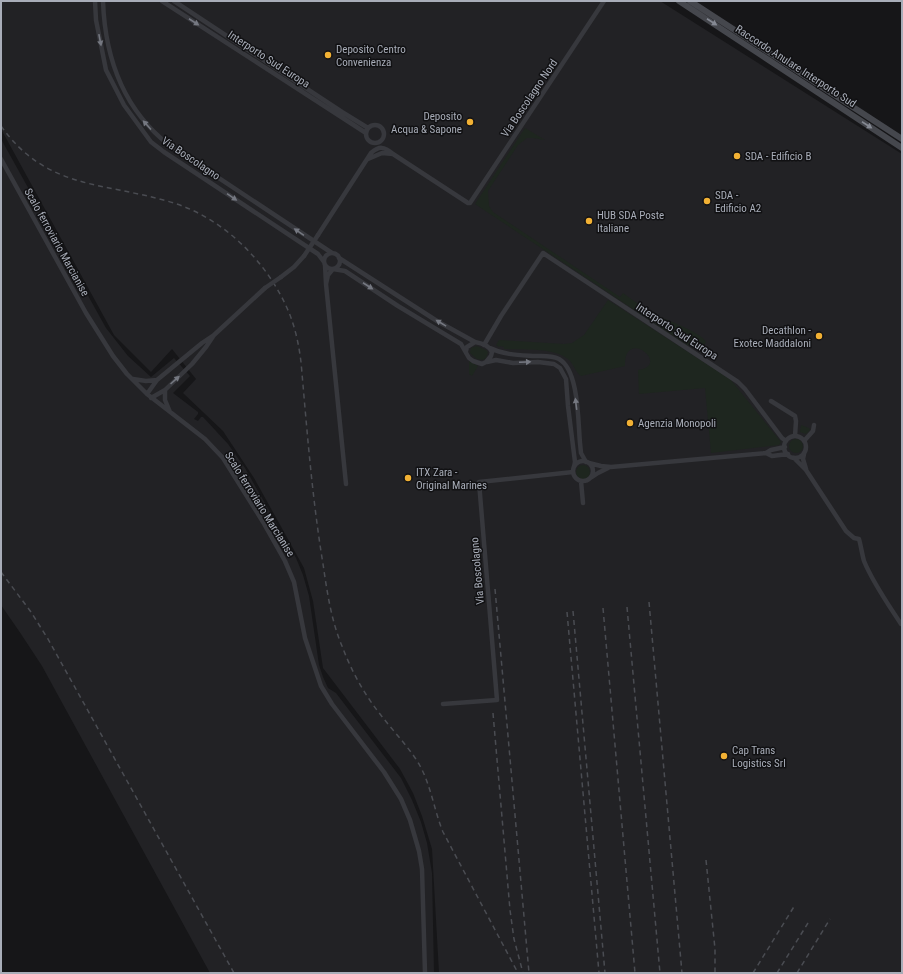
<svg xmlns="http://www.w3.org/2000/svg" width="903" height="974" font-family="'Roboto Condensed',sans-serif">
<rect width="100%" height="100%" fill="#161618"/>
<!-- built -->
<path fill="#222225" d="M1,1H660L902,154V973H439L432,849L422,816L413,793L400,769L323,668L313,601L304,568L254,478L223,431L183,393L196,379L172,349L151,372L114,335L1,129Z
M1,139L106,328L128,356L151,377L174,358L190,376L173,393L198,412V414L194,419L198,421L201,417H203L228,444L245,468L296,558L303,575L309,596L319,665L323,677L328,688L336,693L401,778L412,800L421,822L427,843L432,873L434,973H210L42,666L21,634L1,605Z"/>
<!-- green -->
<path fill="#1e261f" d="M525,128L545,140L533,138H527L518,145L488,191L489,206L493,212L620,297L623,293C633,300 643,308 654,314C666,320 701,332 706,342L702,348L698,349L687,345L475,204Z
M608,300L731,380L781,442L779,445L711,453L705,388L639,394L638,370C668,366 634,334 626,356C625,359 625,363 625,366L581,376C575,372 574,364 568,359C553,347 523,350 504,349V347L500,346L499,347L496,345L499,340L564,344L572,343L584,335Z
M477,346L486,350L488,352L486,358L483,360L477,359L470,353L471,348Z
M469,361L478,366L472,376L469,374Z
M801,425L809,428L810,430L806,434L800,432Z
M789 446a7 7 0 1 1 14 0a7 7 0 1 1-14 0Z
M576 472a7 7 0 1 1 14 0a7 7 0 1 1-14 0Z"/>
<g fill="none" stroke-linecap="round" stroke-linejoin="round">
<!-- minor -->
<path stroke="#37383d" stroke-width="4.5" d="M95,1L96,20L106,70L124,105L151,142L164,152L318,254L324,262
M103,1C105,58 123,109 169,145L332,253
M162,1L366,133
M174,1L342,112L368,128
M366 134a9 9 0 1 1 18 0a9 9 0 1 1-18 0Z
M1,159L86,313L113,356L127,374L147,394L205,439L223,458L263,522L285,561L294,582L305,638L321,686L332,704L384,772L401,799L410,820L419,851L422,869L425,973
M368,159L382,153L393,154
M318,235L371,153C379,146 384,146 393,154L468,203H470L604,1
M324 261a8 8 0 1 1 16 0a8 8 0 1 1-16 0Z
M339,258L437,321L475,342
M325,265L326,284L328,275L333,269L345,271L398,306L461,344L469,358L473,361L482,364L486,362L491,356L492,352C489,345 481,343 475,342L467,347L466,351
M281,277L294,267L304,256
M326,284L346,484
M214,335L265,288
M484,345L501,316L543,253L738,382L745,389L782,438L786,441
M490,348C504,355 519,355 535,356C543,356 551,355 559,359C579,370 578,422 580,443L581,453L586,462
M487,362L496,360L513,363L538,362L554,364L560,368L566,379L568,406L575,462L574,467
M133,379L146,381L157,380L202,343L214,335L206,347L192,364L165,390V400L170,412
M147,394L157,380
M151,398L165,390
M771,401L795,416L796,421L795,436
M784 447a11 11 0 1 1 22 0a11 11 0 1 1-22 0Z
M804,441L813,431L814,425
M766,453L772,456L788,454
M804,454L803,459L806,469
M794,458L806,470L846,531L854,538L859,539C861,546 862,554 864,561C873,583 888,604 901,624
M573 471a10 10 0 1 1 20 0a10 10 0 1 1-20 0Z
M589,463L601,466L611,467L766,453L771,450L785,447
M592,477L598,473L608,468
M581,481L583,503
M443,704L497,700L479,482L573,472"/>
<!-- secondary -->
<path stroke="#45474d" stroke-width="6" d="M679,1L902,148
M690,1L902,139"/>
<!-- rail -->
<path stroke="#4a4c52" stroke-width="1.5" stroke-dasharray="5 4" stroke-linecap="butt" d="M1,126C46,189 101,182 167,201C223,216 269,263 290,315C296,331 299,346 301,362C307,430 312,497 323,564C327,591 331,620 342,646C351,670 364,694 380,714C393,731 408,746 419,764C431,785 434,810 443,832L518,973
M1,572L31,612L48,639L234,973
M495,589L529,973
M649,602L682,973
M627,607L660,973
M603,608L635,973
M573,611L605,973
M567,612L599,973
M493,713L510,910L514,939L523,973
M706,860L715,949V973
M753,973L795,905
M777,973L808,923
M797,973L830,919"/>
<!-- minor-bridge -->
<path stroke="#37383d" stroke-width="4.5" d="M304,256L318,235
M265,288L281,277"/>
</g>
<!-- one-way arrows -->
<defs><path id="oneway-solid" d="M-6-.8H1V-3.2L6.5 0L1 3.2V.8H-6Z"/></defs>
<g fill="#757881">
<use href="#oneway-solid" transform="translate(194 22) rotate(33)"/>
<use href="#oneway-solid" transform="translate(100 40) rotate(79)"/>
<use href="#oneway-solid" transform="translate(147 125) rotate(-132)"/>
<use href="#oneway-solid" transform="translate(232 197) rotate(34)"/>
<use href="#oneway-solid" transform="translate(299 232) rotate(-146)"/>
<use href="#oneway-solid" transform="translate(368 286) rotate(33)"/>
<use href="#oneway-solid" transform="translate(441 323) rotate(-149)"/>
<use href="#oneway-solid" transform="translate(525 362) rotate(-2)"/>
<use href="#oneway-solid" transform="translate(175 380) rotate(-42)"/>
<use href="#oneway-solid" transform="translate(576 404) rotate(-97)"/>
</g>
<g fill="#858993">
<use href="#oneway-solid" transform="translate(712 22) rotate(33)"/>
<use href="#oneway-solid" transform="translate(867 125) rotate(33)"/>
</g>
<!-- markers -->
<g fill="#f2b134" stroke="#111113" stroke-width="1.5">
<circle cx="328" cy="55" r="4"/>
<circle cx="470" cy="122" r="4"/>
<circle cx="737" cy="156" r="4"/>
<circle cx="707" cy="201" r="4"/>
<circle cx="589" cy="221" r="4"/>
<circle cx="819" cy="336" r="4"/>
<circle cx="630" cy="423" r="4"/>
<circle cx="408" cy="478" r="4"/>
<circle cx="724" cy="756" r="4"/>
</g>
<g text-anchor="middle" stroke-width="3" stroke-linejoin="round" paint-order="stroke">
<!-- poi labels -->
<g font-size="11" fill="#a8adb8" stroke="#111113" text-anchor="start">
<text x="336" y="53">Deposito Centro<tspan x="336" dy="13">Convenienza</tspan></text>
<text x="462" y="120" text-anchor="end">Deposito<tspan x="462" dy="13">Acqua &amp; Sapone</tspan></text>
<text x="745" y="160">SDA - Edificio B</text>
<text x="715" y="199">SDA -<tspan x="715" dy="13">Edificio A2</tspan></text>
<text x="597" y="219">HUB SDA Poste<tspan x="597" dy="13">Italiane</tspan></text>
<text x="811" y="334" text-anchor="end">Decathlon -<tspan x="811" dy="13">Exotec Maddaloni</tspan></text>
<text x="638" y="427">Agenzia Monopoli</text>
<text x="416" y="476">ITX Zara -<tspan x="416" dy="13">Original Marines</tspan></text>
<text x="732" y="754">Cap Trans<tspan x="732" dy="13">Logistics Srl</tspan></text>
</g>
<!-- street labels -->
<g font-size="11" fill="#a8adb8" stroke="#111113">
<text transform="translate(269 59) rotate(33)" y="4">Interporto Sud Europa</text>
<text transform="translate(796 66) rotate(33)" y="4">Raccordo Anulare Interporto Sud</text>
<text transform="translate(529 98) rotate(-56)" y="4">Via Boscolagno Nord</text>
<text transform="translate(191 158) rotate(34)" y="4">Via Boscolagno</text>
<text transform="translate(57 242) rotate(61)" y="4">Scalo ferroviario Marcianise</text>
<text transform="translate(677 331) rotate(33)" y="4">Interporto Sud Europa</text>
<text transform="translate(260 504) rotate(58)" y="4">Scalo ferroviario Marcianise</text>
<text transform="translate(477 571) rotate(-95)" y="4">Via Boscolagno</text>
</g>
</g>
<!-- border -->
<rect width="903" height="974" fill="none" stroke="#a8adb8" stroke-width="4"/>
</svg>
